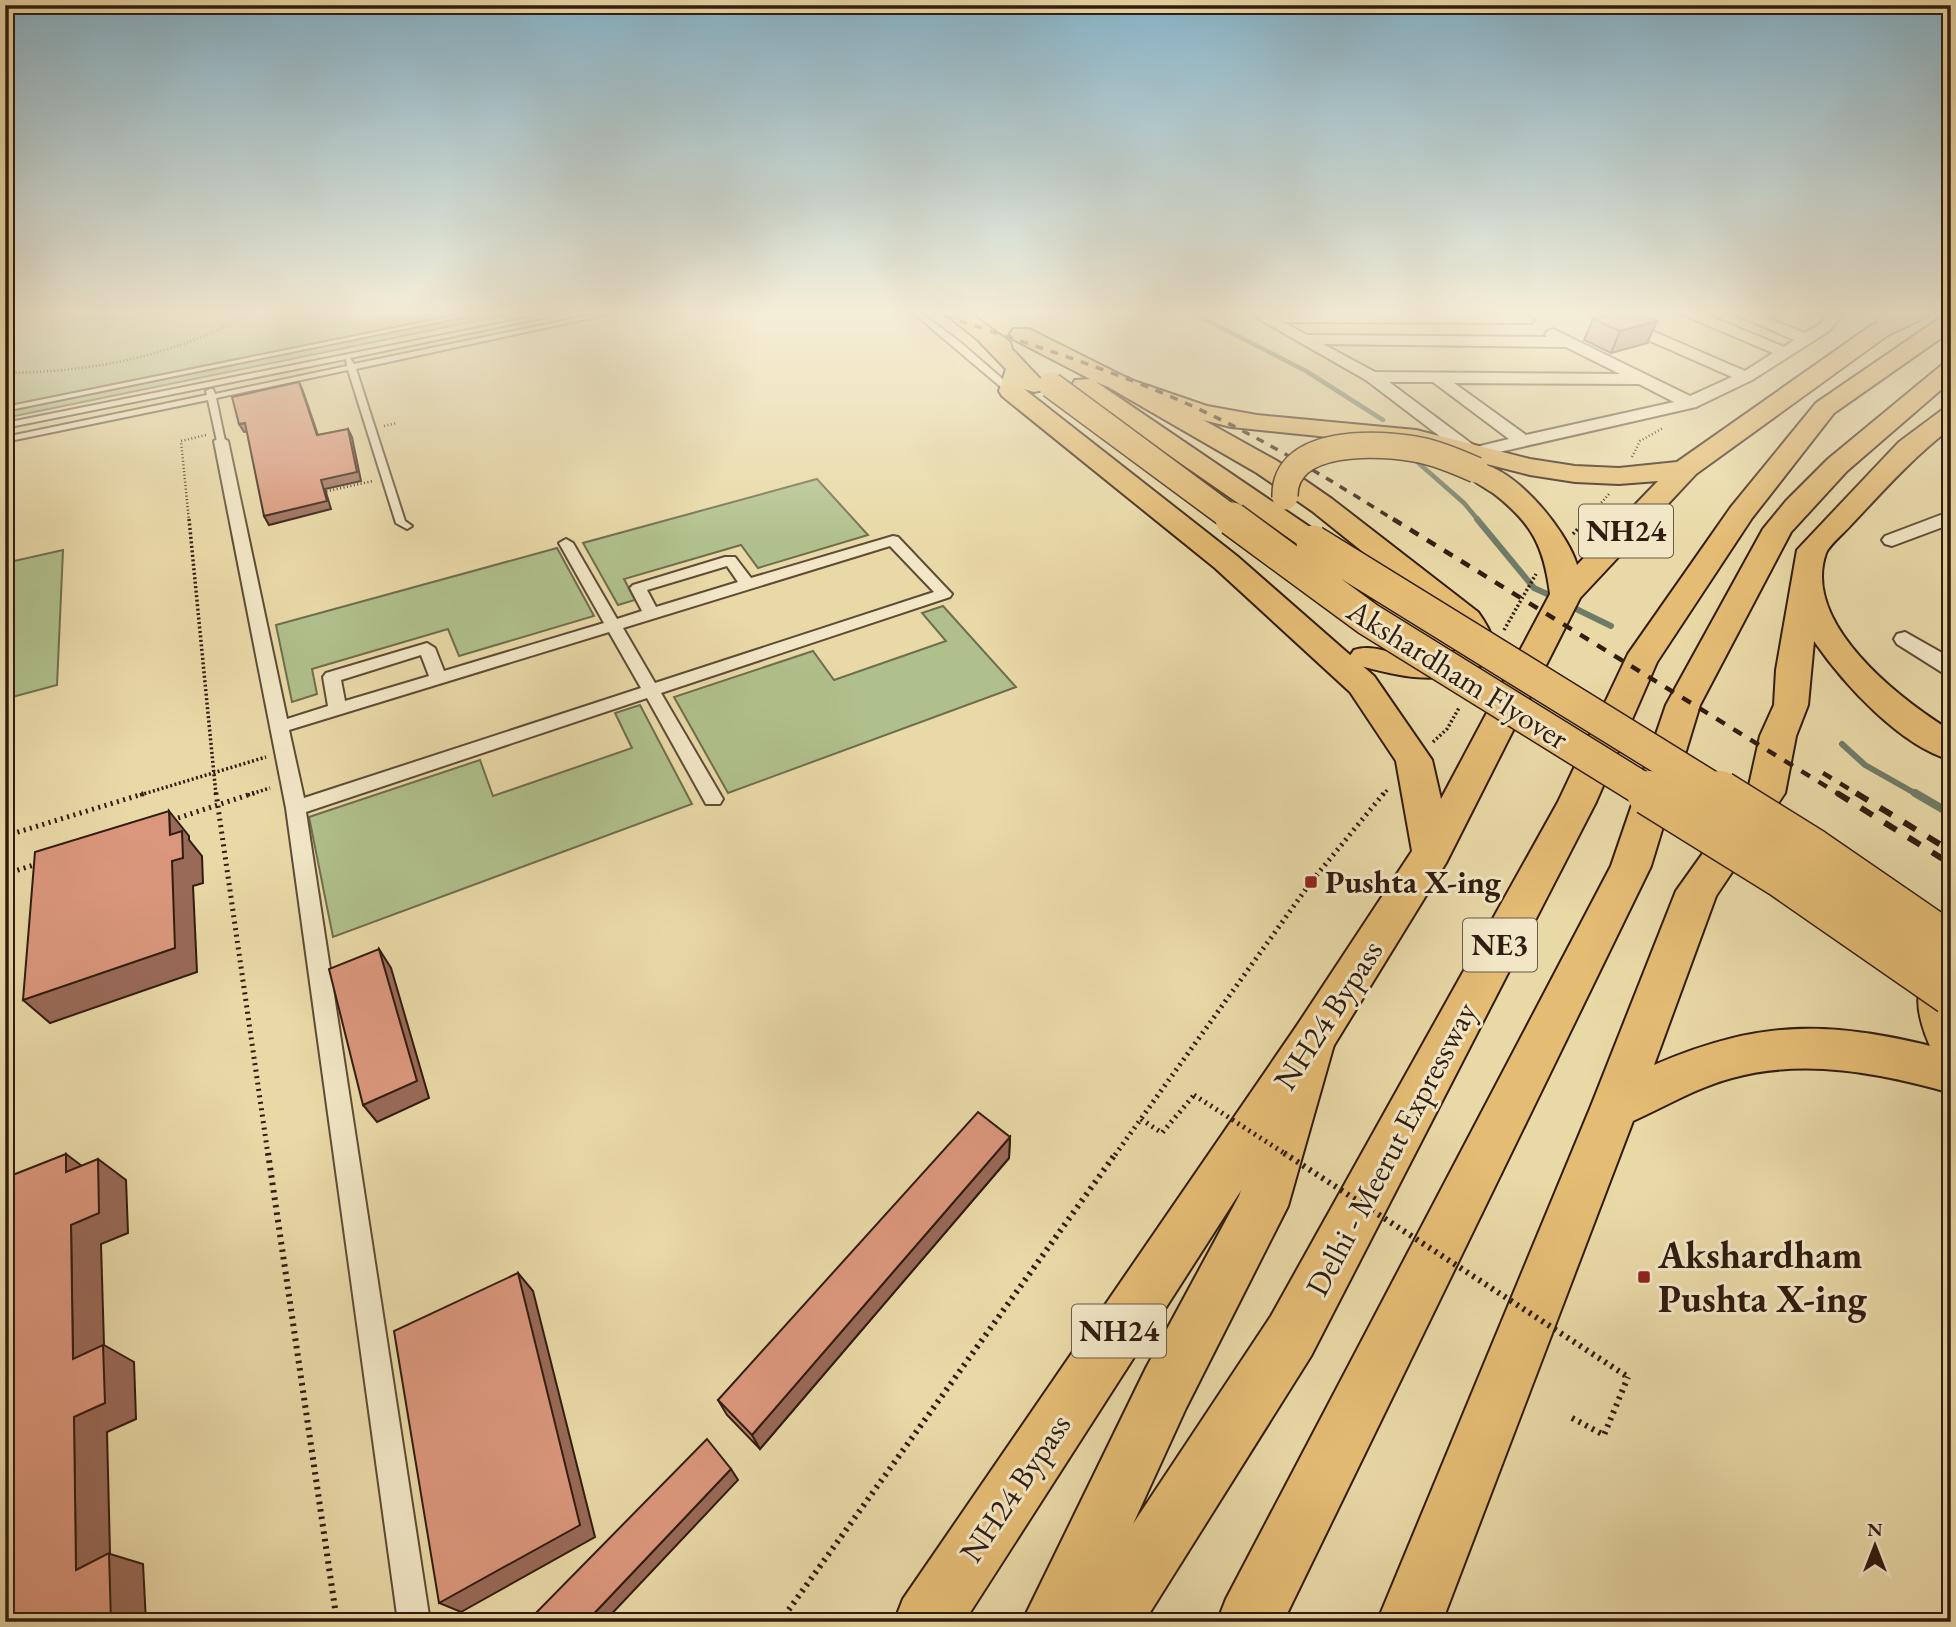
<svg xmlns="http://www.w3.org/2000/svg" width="1956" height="1627" font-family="'EB Garamond',serif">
<rect width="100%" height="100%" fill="#e9d9a7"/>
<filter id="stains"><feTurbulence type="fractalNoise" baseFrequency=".00286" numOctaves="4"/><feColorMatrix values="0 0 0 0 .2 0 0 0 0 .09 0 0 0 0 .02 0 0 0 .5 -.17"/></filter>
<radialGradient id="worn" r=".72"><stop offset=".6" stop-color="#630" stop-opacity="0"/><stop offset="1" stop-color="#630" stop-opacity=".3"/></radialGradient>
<!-- green -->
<path fill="#b0c08c" stroke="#706e4e" stroke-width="2" d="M5,311H525L5,418Z
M817,479L868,535L758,568L741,545L624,579L635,600L618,605L583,543Z
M557,548L594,616L459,656L448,629L312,669L317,694L292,702L276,625Z
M63,550L57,685L5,699V563Z
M943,606L1016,687L728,793L674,697L813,651L834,680L946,641L922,613Z
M640,705L692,804L333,937L309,817L480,760L493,796L632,748L615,713Z"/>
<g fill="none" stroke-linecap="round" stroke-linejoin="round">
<!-- stream-far2 -->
<path stroke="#6f7b69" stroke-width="4.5" d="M1189,311L1306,371L1383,420
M1415,460L1464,503L1479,521"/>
<!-- stream-far1 -->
<path stroke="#6f7b69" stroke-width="6" d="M1477,519L1534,588L1556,598
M1566,604L1611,626
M1842,744L1865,765L1918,795"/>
<!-- stream -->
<path stroke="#6f7b69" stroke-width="8" d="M1915,793L1951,814"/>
<!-- service casing -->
<g stroke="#5f4b36" stroke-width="4">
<path id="service" d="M479,311H491L5,411V407Z
M562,311H574L350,358L354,364L611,311H623L356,369L405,521L412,526L407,529L396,523L348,370L216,398L225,441L221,444L217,441L208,400L5,442V437L207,395L206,391L210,389H213L215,394L347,366L346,359L5,428V423Z
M911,311H918L960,342L1014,389V393H1008Z"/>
</g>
<!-- pedestrian casing -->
<g stroke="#5f4b36" stroke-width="4">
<path id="pedestrian" d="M221,437L228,441L287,719L328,706L323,677L326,673L427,643L435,648L444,671L604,623L559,543L566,539L573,543L617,619L642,611L630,588L633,585L725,557H735L751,578L893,536L898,537L952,594L950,597L661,693L723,799L720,804H706L647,698L306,812L430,1622H398L286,808L214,441ZM890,546L934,592L655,683L623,628ZM727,566L738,582L656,607L647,590ZM609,632L641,688L304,798L289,730ZM421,655L429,676L345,701L341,680Z"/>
</g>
<!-- minor casing -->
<g stroke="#5f4b36" stroke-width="4">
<path id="minor" d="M1245,311L1526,315L1531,317L1534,320L1531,323L1283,322L1307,335L1547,337L1545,334L1548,331L1553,329L1690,396L1732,377L1589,314L1587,311H1606L1745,371L1773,353L1681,314L1679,311H1698L1784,347L1794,340L1728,311H1748L1805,333L1819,325L1831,311H1846L1829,331L1752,380L1696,407L1473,458L1467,457L1366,380ZM1323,344L1566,347L1620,374L1375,372ZM1389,382H1433L1509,439L1476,447ZM1454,383L1639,384L1674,402L1526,435Z
M1951,511V524L1892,546L1885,544L1882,540L1885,536Z
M1905,632L1951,658V675L1943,673L1897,644L1894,639L1897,634Z"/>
</g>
<!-- tertiary casing -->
<g stroke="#5f4b36" stroke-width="3">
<path id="tertiary" d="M1886,311H1904L1887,334H1873L1871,330Z"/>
</g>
<!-- primary casing -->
<g stroke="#311c10" stroke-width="4">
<path id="primary" d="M1119,376L1128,378L1277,461L1332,499L1478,612C1490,629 1505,653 1480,666C1439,687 1397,676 1354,664L1349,657L1354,650C1370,645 1383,651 1399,654C1419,658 1442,658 1460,649L1461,634L1455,626L1312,511L1257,473L1110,388L1107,383L1110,378Z
M1951,958V1063L1935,1057C1918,1022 1902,975 1951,958Z"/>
</g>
<!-- trunk casing -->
<g stroke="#311c10" stroke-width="4">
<path id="trunk" d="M942,311H967L1010,342L1012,349L1046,385L1043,390L1034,392L1024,389L1237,556L1374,676L1432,760L1441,799L1550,594C1544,546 1532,523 1493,493C1482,486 1470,480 1462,470L1466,464C1506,454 1567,530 1577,565L1658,481L1619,484L1575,482L1530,475L1416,446L1231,427L1167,411L1096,382L1323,536L1328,542L1323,548L1313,551L1303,548L1075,390L1072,385L1075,380L1090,379L1013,339L1010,334L1013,329H1029L1131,380L1207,406L1257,415L1416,430L1530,459L1575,466L1619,468L1677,462L1872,325L1903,311H1931L1928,316L1888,335L1696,474L1580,598L1446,863L1328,1055L964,1622H894L903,1599L1296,1027L1412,851L1396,761L1350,692L1215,568L1002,396L999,391L1006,369L978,340Z
M1951,407V428C1913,457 1883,491 1851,525C1844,533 1830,544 1826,553C1801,624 1900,699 1951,731V760C1900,746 1843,683 1814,641L1808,705L1796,736L1785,793L1716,896L1654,1065C1765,1017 1835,1021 1951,1051V1093C1880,1073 1805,1058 1732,1078C1698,1087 1666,1106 1633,1121L1442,1622H1377L1591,1106L1676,891L1748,790L1760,736L1774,705L1776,670L1797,550L1899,442L1942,410Z"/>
</g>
<!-- motorway casing -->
<g stroke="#311c10" stroke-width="4">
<path id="motorway" d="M1951,314V331L1834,413L1752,518L1657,662L1596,802L1311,1356L1144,1622H1022L1146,1368L1239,1196L1296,1027L1312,1021L1328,1027L1335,1041L1288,1206L1186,1408L1133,1524L1271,1316L1558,802L1628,654L1731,507L1816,403L1943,316Z
M1951,362V381L1847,471L1791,532L1700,705L1651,866L1283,1622H1217L1226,1599L1611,866L1666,705L1763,529L1786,501L1828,459L1943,364Z"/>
</g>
<!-- path-far3 -->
<path stroke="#311c10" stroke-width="2.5" stroke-dasharray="1 2.5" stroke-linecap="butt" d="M5,373C94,372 177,356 254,311
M384,426L397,423
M1632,457L1640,441L1663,428
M323,492L373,481
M189,521L181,441L206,435
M1585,521L1609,494"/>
<!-- path-far2 -->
<path stroke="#311c10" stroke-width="3.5" stroke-dasharray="2 2.5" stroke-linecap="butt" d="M189,519L216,795
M1573,534L1587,519
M1504,630L1536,574
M1433,742L1447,729L1459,708
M140,795L266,757
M248,795L270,788
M1383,795L1388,789"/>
<!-- path-far1 -->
<path stroke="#311c10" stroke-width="5" stroke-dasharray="2 4.5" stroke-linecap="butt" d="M216,793L268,1155
M172,820L254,793
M5,836L146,793
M5,874L37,864
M1141,1119L1162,1133L1194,1095
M1115,1155L1311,882L1384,793"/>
<!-- path -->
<path stroke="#311c10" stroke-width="6" stroke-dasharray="2.5 5" stroke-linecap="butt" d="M268,1153L337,1622
M1572,1418L1604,1435L1628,1377
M780,1622L1116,1153"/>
<!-- service -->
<use href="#service" fill="#f1e6c6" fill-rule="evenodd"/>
<!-- pedestrian -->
<use href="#pedestrian" fill="#f1e6c6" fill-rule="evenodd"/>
<!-- minor -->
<use href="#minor" fill="#f1e6c6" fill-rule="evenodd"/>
<!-- tertiary -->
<use href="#tertiary" fill="#f1e6c6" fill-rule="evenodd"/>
<!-- primary -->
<use href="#primary" fill="#e4bc74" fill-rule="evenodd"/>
<!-- trunk -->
<use href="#trunk" fill="#e4bc74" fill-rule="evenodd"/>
<!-- motorway -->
<use href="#motorway" fill="#e4bc74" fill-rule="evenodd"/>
<!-- rail-far2 -->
<path stroke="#311c10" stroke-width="3.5" stroke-dasharray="8 8" stroke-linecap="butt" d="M929,311C1014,339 1099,365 1181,401C1256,434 1327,478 1396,521"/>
<!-- rail-far1 -->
<path stroke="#311c10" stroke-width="4.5" stroke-dasharray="10 10" stroke-linecap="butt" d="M1393,519L1840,795
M1823,773L1859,795"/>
<!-- rail -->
<path stroke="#311c10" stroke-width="6" stroke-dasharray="14 14" stroke-linecap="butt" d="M1837,793L1951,864
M1856,793L1951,851"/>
<!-- trunk-bridge-far2 casing -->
<g stroke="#311c10" stroke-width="28" stroke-linecap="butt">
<path id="trunk-bridge-far2" d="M1051,385L1235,521
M1285,497C1283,437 1380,442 1420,450C1439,454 1458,462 1476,470"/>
</g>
<!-- trunk-bridge-far1 casing -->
<g stroke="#311c10" stroke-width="36" stroke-linecap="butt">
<path id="trunk-bridge-far1" d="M1232,519L1368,619L1652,795
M1313,542L1722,795"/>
</g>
<!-- trunk-bridge casing -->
<g stroke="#311c10" stroke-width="47" stroke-linecap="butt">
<path id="trunk-bridge" d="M1649,793L1781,875L1951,993
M1720,793L1813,851L1951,946"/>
</g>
<!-- path-bridge-far1 -->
<path stroke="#311c10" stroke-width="5" stroke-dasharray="2 4.5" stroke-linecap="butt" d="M1194,1095L1287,1155"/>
<!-- path-bridge -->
<path stroke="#311c10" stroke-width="6" stroke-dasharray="2.5 5" stroke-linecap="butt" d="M1284,1153L1628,1377"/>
<!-- trunk-bridge-far2 -->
<use href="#trunk-bridge-far2" stroke="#e4bc74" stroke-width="25"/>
<!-- trunk-bridge-far1 -->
<use href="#trunk-bridge-far1" stroke="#e4bc74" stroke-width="33"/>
<!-- trunk-bridge -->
<use href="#trunk-bridge" stroke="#e4bc74" stroke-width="44"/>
</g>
<!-- wall -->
<path fill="#bc826c" stroke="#311c10" stroke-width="2" d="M1593,319L1647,343L1611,353L1584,340Z
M1010,1137L1009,1158L760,1449L727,1415L718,1400Z"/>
<!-- shaded-wall -->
<path fill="#996a58" stroke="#311c10" stroke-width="2" d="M1657,321L1647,343L1611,353L1620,331Z
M299,382L303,391L321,444L317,435Z
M245,423L249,431L244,432L239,424Z
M348,429L352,437L361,481L325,489L331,509L269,525L264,516L321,480Z
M169,811L189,836V840L202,856L203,883L193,886L197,972L50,1023L23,1000L170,835Z
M379,949L391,968L429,1098L377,1122L363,1105Z
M1010,1137L1009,1158L760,1449L752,1435Z
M66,1154L94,1175L66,1172Z
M98,1159L126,1180L128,1233L101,1244L104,1345L134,1362L136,1419L107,1432L110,1554L143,1564L146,1622H111L76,1570L71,1225Z
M518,1273L533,1291L595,1537L461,1612L439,1603Z
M731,1469L738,1480L604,1622H586Z"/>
<!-- building -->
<path fill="#db977d" stroke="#311c10" stroke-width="2" d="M1621,311H1633L1657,321L1620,331L1593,319Z
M299,382L317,435L348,429L357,472L321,480L327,501L264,516L245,423L239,424L232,397Z
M169,811L170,835L182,831L183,858L172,861L175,948L23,1000L35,852Z
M379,949L417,1081L363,1105L329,969Z
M978,1112L1010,1137L752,1435L718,1400Z
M66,1154V1172L98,1159L99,1213L71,1225L73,1359L103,1345L105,1403L74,1417L76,1570L109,1553L111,1622H5V1178Z
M518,1273L580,1525L439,1603L394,1331Z
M707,1439L731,1469L586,1622H527Z"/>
<!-- sky -->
<linearGradient id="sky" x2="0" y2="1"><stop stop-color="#88b6cd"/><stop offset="0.58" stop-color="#f5eed7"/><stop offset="1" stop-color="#f5eed7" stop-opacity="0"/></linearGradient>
<rect width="1956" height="539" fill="url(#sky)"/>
<!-- markers -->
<g fill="#8f2418" stroke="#f1e6c6" stroke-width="2.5">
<rect x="1304" y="875" width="14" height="14" rx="3.5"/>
<rect x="1637" y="1270" width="14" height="14" rx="3.5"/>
</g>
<g text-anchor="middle" stroke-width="6" stroke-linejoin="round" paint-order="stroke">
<!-- shield labels -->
<g fill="#f1e6c6" stroke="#6b5947" stroke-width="2">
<rect x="1579" y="504.5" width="94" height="53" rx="5"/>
<rect x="1463" y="918.5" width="74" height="53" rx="5"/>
<rect x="1072" y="1304.5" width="94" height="53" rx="5"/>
</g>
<g font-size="30" font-weight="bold" fill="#311c10">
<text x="1626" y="541">NH24</text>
<text x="1500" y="955">NE3</text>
<text x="1119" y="1341">NH24</text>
</g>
<!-- street labels -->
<g font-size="32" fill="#311c10" stroke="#f1e6c6">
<text transform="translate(1458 674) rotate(32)" y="11">Akshardham Flyover</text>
<text transform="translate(1328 1015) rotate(-57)" y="11">NH24 Bypass</text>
<text transform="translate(1391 1149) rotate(-62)" y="11">Delhi - Meerut Expressway</text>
<text transform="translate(1015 1488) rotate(-56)" y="11">NH24 Bypass</text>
</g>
<!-- poi labels -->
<g font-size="32" font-weight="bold" fill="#311c10" stroke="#f1e6c6" text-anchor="start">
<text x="1325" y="893">Pushta X-ing</text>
</g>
<!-- near-poi labels -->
<g font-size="38" font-weight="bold" fill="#311c10" stroke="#f1e6c6" text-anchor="start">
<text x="1658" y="1268">Akshardham<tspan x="1658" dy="44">Pushta X-ing</tspan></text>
</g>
</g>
<!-- margin -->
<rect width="1956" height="1627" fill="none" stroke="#e9d9a7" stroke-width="28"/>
<rect x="7" y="7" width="1942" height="1613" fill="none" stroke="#311c10" stroke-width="3.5"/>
<rect x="14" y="14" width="1928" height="1599" fill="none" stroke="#311c10" stroke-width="2"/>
<!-- north arrow -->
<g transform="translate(1875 1546)" stroke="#f1e6c6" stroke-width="5" paint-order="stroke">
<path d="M0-5L12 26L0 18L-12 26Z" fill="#311c10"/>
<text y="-10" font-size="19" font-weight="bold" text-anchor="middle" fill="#311c10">N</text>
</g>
<rect width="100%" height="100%" filter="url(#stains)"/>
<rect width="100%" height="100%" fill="url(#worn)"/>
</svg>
